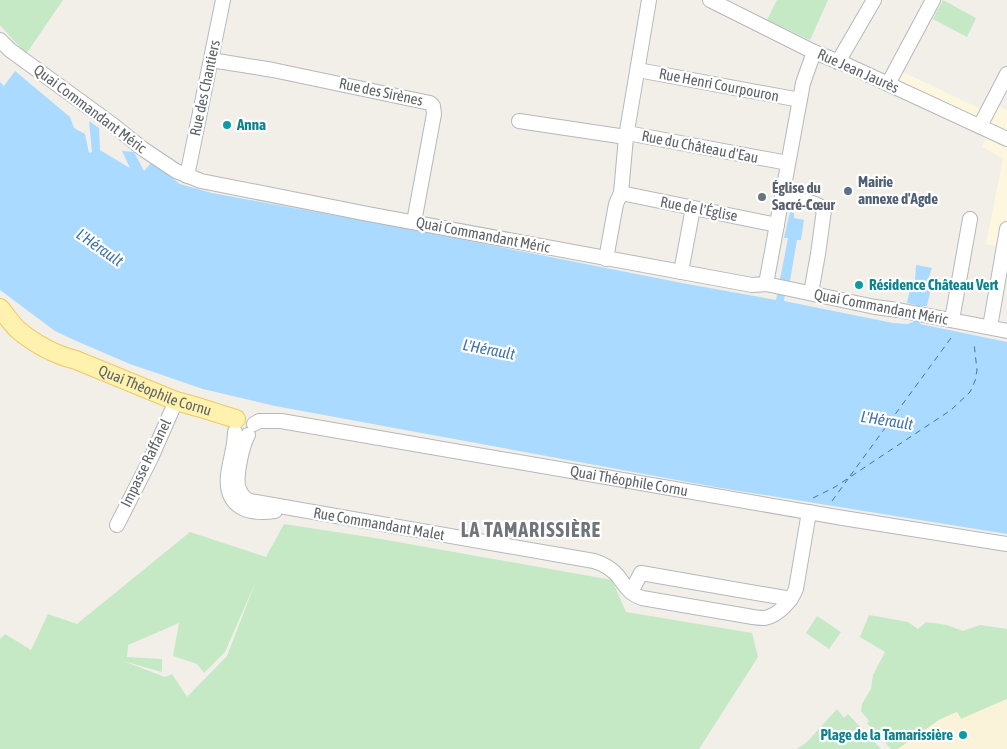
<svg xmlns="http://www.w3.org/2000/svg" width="1007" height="749" font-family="'Asap Condensed',sans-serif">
<rect width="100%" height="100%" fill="#f1efe8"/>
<!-- commercial -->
<path fill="#fef7e0" d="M901,71L985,111L990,102L1007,110V247L986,244L1003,158L982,147L990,128L894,83Z"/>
<!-- green -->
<path fill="#c5e8c5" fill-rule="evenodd" d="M0,0H63L26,54L0,25Z
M777,0H828L810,40L767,20Z
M943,0L976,18L967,37L933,19Z
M284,524L375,538L612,580L626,612L752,633L758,657L699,749H0V639L5,634L31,650L48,614L77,624L190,532L266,557ZM256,581L227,656L187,697L172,674L165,677L123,661L162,672V659L127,657L128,645L179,623L173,656L197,664L204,673L225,652Z
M869,615L908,622L918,629L926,622L947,625L963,631L980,625L1007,629V699L961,719L957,712L939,720L898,749H891L867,723L869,721L861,711L862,704L871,689L873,675L885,652L860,637Z
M817,616L841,632L829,649L806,633Z
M837,709L844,718L848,714L881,749H797L807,742Z"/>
<!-- sand -->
<path fill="#fbf3d9" d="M1007,699V749H898L939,720L957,712L961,719Z"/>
<!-- water -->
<path fill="#aadaff" d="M15,71L70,117L74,128L85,134L89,153L92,152L89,121L99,128L100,150L130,168L122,151L134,152L144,171L152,162L180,184L212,193L393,226L682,283L776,300L788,238H784L790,212L794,213V218L804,220L801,240H797L790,281H787L784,301L893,323L907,324L913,322L916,305L907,303L912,280H915L916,265L932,268L927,282L932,283L927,306H922L920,324L1007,342V534L715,487L275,406L203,389L130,364L74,340L55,331L0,290V82L4,86Z"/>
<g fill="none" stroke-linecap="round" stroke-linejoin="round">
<!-- ferry -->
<path stroke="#4174aa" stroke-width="1" stroke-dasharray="6 5" stroke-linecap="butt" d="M850,476L951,338
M813,498L835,487L951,410L970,392L975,381L977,370L974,343
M832,501L848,479"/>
<!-- minor casing -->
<g stroke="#b5b8bc" stroke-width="16">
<g id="minor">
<path d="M710,0L814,52L847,65L1007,139"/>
<path d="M0,40L10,50L113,125L143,149L176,171L201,181L368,214L752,285L766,284L875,307L898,310L1007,331"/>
<path d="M211,60L273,70L430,103L433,106L434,114L414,222"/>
<path d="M838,62L874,0"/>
<path d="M638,70L800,100"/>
<path d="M888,84L933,0"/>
<path d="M519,121L626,137"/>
<path d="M980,126L1007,74"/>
<path d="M627,133L788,163"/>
<path d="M187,176L223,0"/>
<path d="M621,193L777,225"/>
<path d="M782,197C793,199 818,201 824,210L818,254L811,293"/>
<path d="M606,259L616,204L621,193L626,137L649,0"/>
<path d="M681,272L693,208"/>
<path d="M766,284L803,83L814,52"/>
<path d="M952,320L970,219"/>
<path d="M990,327L1007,229"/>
<path id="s1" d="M254,424L259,421H281L843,518L1007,544"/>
<path d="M235,432C235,446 230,460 228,475C225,507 247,515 275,511"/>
<path d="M248,435C242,446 236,474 238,486C240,493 244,499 250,501L594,561C604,564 611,568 618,576C625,586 630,594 642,598L753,617C757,618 761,618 765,618C779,615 791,601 796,589L809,512"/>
<path d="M117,525L151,458L176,401"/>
<path d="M631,592L641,573L791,599"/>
</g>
</g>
<!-- major casing -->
<g stroke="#f2c960" stroke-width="20">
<g id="major">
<path id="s2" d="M0,308C6,315 11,323 17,329C33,343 55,355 76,360L176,401L201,408L236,419"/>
</g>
</g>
<!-- minor -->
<use href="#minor" stroke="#fff" stroke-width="14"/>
<!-- major -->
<use href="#major" stroke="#fff2af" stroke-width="18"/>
</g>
<!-- markers -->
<g fill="#0f9aa8" stroke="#fff" stroke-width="2">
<circle cx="227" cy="125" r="5"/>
<circle cx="859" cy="285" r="5"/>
<circle cx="963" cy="735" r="5"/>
</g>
<circle fill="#5c6f8a" stroke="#fff" stroke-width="2" cx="848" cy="191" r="5"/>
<circle fill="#6b7280" stroke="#fff" stroke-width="2" cx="762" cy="197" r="5"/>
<g text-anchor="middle" stroke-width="4.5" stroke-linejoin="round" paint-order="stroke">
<!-- street labels -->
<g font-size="15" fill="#5f6368" stroke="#fff">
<text transform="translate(858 71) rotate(24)" y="5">Rue Jean Jaurès</text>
<text transform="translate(719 85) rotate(11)" y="5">Rue Henri Courpouron</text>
<text transform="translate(205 88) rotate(-78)" y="5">Rue des Chantiers</text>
<text transform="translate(381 92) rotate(12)" y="5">Rue des Sirènes</text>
<text transform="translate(90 109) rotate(37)" y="5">Quai Commandant Méric</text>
<text transform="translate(700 147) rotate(11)" y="5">Rue du Château d'Eau</text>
<text transform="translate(699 209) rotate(11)" y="5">Rue de l'Église</text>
<text transform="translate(483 235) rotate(11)" y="5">Quai Commandant Méric</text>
<text transform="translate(881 307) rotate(11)" y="5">Quai Commandant Méric</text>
<text dy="5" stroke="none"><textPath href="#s2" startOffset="179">Quai Théophile Cornu</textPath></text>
<text transform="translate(146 463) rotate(-64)" y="5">Impasse Raffanel</text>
<text dy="5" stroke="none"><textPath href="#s1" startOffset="381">Quai Théophile Cornu</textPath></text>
<text transform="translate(379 524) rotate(10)" y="5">Rue Commandant Malet</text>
</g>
<!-- culture labels -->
<g font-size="15" font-weight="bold" fill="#0d838f" stroke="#fff" text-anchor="start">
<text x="237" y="130">Anna</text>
<text x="869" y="290">Résidence Château Vert</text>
<text x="953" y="740" text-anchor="end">Plage de la Tamarissière</text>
</g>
<!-- service labels -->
<g font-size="15" font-weight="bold" fill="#4e5e75" stroke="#fff" text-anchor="start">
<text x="858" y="187">Mairie<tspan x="858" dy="17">annexe d'Agde</tspan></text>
</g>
<!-- worship labels -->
<g font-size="15" font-weight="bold" fill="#5b616d" stroke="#fff" text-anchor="start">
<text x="772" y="193">Église du<tspan x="772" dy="17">Sacré-Cœur</tspan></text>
</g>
<!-- water labels -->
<g font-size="16" font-style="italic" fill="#4174aa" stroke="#fff">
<text transform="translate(100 247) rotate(35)" y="6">L'Hérault</text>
<text transform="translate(489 349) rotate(11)" y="6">L'Hérault</text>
<text transform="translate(887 420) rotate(9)" y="6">L'Hérault</text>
</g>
<!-- district labels -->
<g font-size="20" font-weight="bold" letter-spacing="1" fill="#70757a" stroke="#fff">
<text x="531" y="537">LA TAMARISSIÈRE</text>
</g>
</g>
</svg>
